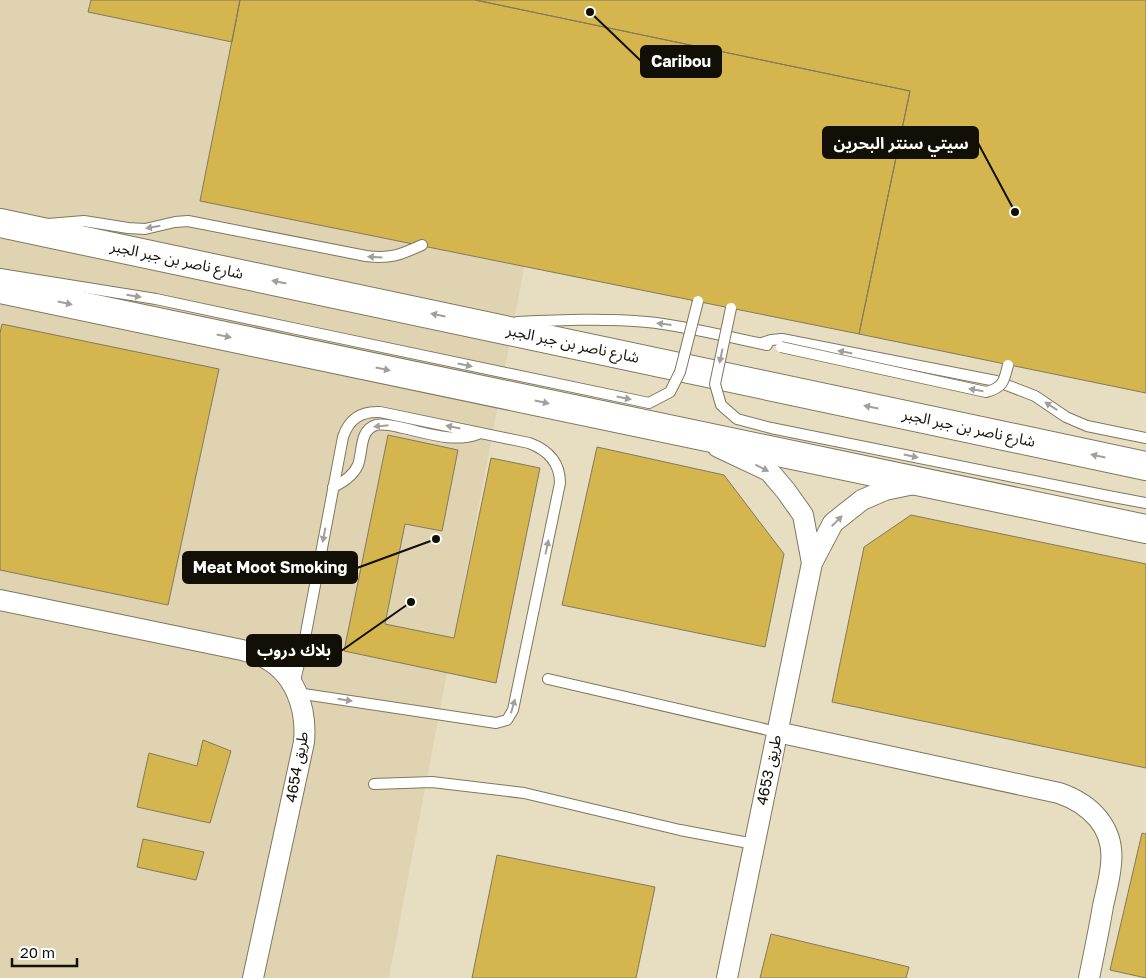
<svg xmlns="http://www.w3.org/2000/svg" width="1146" height="978" font-family="'Golos Text','Noto Sans Arabic',sans-serif">
<rect width="100%" height="100%" fill="#e7dec2"/>
<!-- built -->
<path fill="#dfd3b1" d="M0,0H575L389,978H0Z"/>
<!-- building -->
<path fill="#d5b54d" stroke="#827960" d="M91,0H240L232,42L88,12Z
M240,0H475L910,91L859,334L200,201Z
M475,0H1146V393L859,334L910,91Z
M2,324L219,369L168,605L0,570V333Z
M388,435L458,450L442,531L405,524L385,624L454,638L491,458L540,468L496,683L344,651Z
M597,447L724,475L784,554L765,647L562,605Z
M911,515L1146,564V768L832,702L864,547Z
M203,740L231,751L210,823L137,807L149,753L197,766Z
M1142,833L1146,834V978L1110,970Z
M143,839L204,852L196,880L137,867Z
M497,855L655,887L636,978H472Z
M771,934L909,967L906,978H760Z"/>
<g fill="none" stroke-linecap="round" stroke-linejoin="round">
<!-- service casing -->
<g stroke="#7f775e" stroke-width="12">
<path id="service" d="M48,224L84,221L128,228L145,229L175,222L188,221L366,256C391,259 400,255 422,245
M0,274L156,299L297,329
M517,322C560,320 604,318 647,322C688,326 727,337 767,345
M762,343L771,340L782,339L996,381L1035,396L1066,417L1087,426L1146,438
M333,487C344,482 353,476 358,465C363,452 359,430 376,425C385,423 394,426 403,428C427,433 453,443 478,434
M1108,496L1146,503
M548,679L777,732
M294,685L305,638L343,437C349,419 361,411 380,412L529,443C548,450 560,462 560,483L513,710L507,720L496,723L297,693
M374,784L432,782L524,793L680,830L754,844"/>
</g>
<!-- minor casing -->
<g stroke="#7f775e" stroke-width="22">
<path id="minor" d="M718,447L769,471L786,491L803,515L812,563
M0,600L242,650C249,652 255,653 261,656C295,671 307,708 304,742L253,978
M777,732L1059,793C1091,804 1115,828 1111,864C1110,878 1106,892 1103,906C1099,930 1094,954 1089,978
M727,978L812,563L833,523L862,500L885,490L914,484"/>
</g>
<!-- secondary casing -->
<g stroke="#7f775e" stroke-width="30">
<path id="secondary" d="M0,223L1146,466
M0,289L1146,529"/>
</g>
<!-- service -->
<use href="#service" stroke="#fff" stroke-width="10"/>
<!-- minor -->
<use href="#minor" stroke="#fff" stroke-width="20"/>
<!-- secondary -->
<use href="#secondary" stroke="#fff" stroke-width="28"/>
<!-- service-bridge casing -->
<g stroke="#7f775e" stroke-width="12" stroke-linecap="butt">
<path id="service-bridge" d="M731,308L715,384L721,405L737,419L771,428L1108,496
M297,329L649,403L670,392L680,372L698,301
M781,347L986,392C1004,387 1004,381 1008,365"/>
</g>
<!-- service-bridge -->
<use href="#service-bridge" stroke="#fff" stroke-width="10"/>
</g>
<!-- one-way arrows -->
<defs><path id="oneway-solid" d="M-6-.8H1V-3.2L6.5 0L1 3.2V.8H-6Z" transform="scale(1.25)"/></defs>
<g fill="#a09f9b">
<use href="#oneway-solid" transform="translate(153 227) rotate(170)"/>
<use href="#oneway-solid" transform="translate(375 257) rotate(-177)"/>
<use href="#oneway-solid" transform="translate(279 282) rotate(-168)"/>
<use href="#oneway-solid" transform="translate(134 296) rotate(9)"/>
<use href="#oneway-solid" transform="translate(65 303) rotate(12)"/>
<use href="#oneway-solid" transform="translate(438 315) rotate(-168)"/>
<use href="#oneway-solid" transform="translate(664 324) rotate(-173)"/>
<use href="#oneway-solid" transform="translate(224 336) rotate(12)"/>
<use href="#oneway-solid" transform="translate(845 352) rotate(-169)"/>
<use href="#oneway-solid" transform="translate(721 356) rotate(102)"/>
<use href="#oneway-solid" transform="translate(465 365) rotate(12)"/>
<use href="#oneway-solid" transform="translate(383 369) rotate(12)"/>
<use href="#oneway-solid" transform="translate(976 390) rotate(-170)"/>
<use href="#oneway-solid" transform="translate(624 398) rotate(11)"/>
<use href="#oneway-solid" transform="translate(542 402) rotate(12)"/>
<use href="#oneway-solid" transform="translate(1051 406) rotate(-147)"/>
<use href="#oneway-solid" transform="translate(871 407) rotate(-168)"/>
<use href="#oneway-solid" transform="translate(381 426) rotate(174)"/>
<use href="#oneway-solid" transform="translate(453 427) rotate(-168)"/>
<use href="#oneway-solid" transform="translate(911 456) rotate(12)"/>
<use href="#oneway-solid" transform="translate(1098 456) rotate(-168)"/>
<use href="#oneway-solid" transform="translate(762 468) rotate(27)"/>
<use href="#oneway-solid" transform="translate(837 521) rotate(-45)"/>
<use href="#oneway-solid" transform="translate(324 535) rotate(101)"/>
<use href="#oneway-solid" transform="translate(547 547) rotate(-78)"/>
<use href="#oneway-solid" transform="translate(345 700) rotate(9)"/>
<use href="#oneway-solid" transform="translate(513 706) rotate(-74)"/>
</g>
<g text-anchor="middle" stroke-width="4" stroke-linejoin="round" paint-order="stroke">
<!-- street labels -->
<g font-size="15" fill="#120f06" stroke="#fff">
<text transform="translate(177 260) rotate(12)" y="5">شارع ناصر بن جبر الجبر</text>
<text transform="translate(573 344) rotate(12)" y="5">شارع ناصر بن جبر الجبر</text>
<text transform="translate(969 428) rotate(12)" y="5">شارع ناصر بن جبر الجبر</text>
<text transform="translate(297 767) rotate(-80)" y="5">طريق 4654</text>
<text transform="translate(769 770) rotate(-78)" y="5">طريق 4653</text>
</g>
</g>
<!-- callouts -->
<path fill="none" stroke="#120f06" stroke-width="2" d="M590 12L641 61M1015 212L978 143M436 539L357 568M411 602L341 651"/>
<g fill="#120f06" stroke="#fff" stroke-width="2">
<circle cx="590" cy="12" r="5"/>
<circle cx="1015" cy="212" r="5"/>
<circle cx="436" cy="539" r="5"/>
<circle cx="411" cy="602" r="5"/>
</g>
<g fill="#120f06" stroke="#120f06" stroke-width="2">
<rect x="641" y="46" width="80" height="31" rx="5"/>
<rect x="823" y="127" width="155" height="31" rx="5"/>
<rect x="183" y="552" width="174" height="31" rx="5"/>
<rect x="247" y="635" width="94" height="31" rx="5"/>
</g>
<g font-size="16" text-anchor="middle" font-weight="bold" fill="#fff">
<text x="681" y="67">Caribou</text>
<text x="901" y="149">سيتي سنتر البحرين</text>
<text x="270" y="573">Meat Moot Smoking</text>
<text x="294" y="656">بلاك دروب</text>
</g>
<!-- scale -->
<path d="M12 958v8h65v-8" fill="none" stroke="#120f06" stroke-width="2.5"/>
<text x="20" y="958" font-size="15" fill="#120f06" stroke="#ffffff" stroke-width="4" paint-order="stroke">20 m</text>
</svg>
